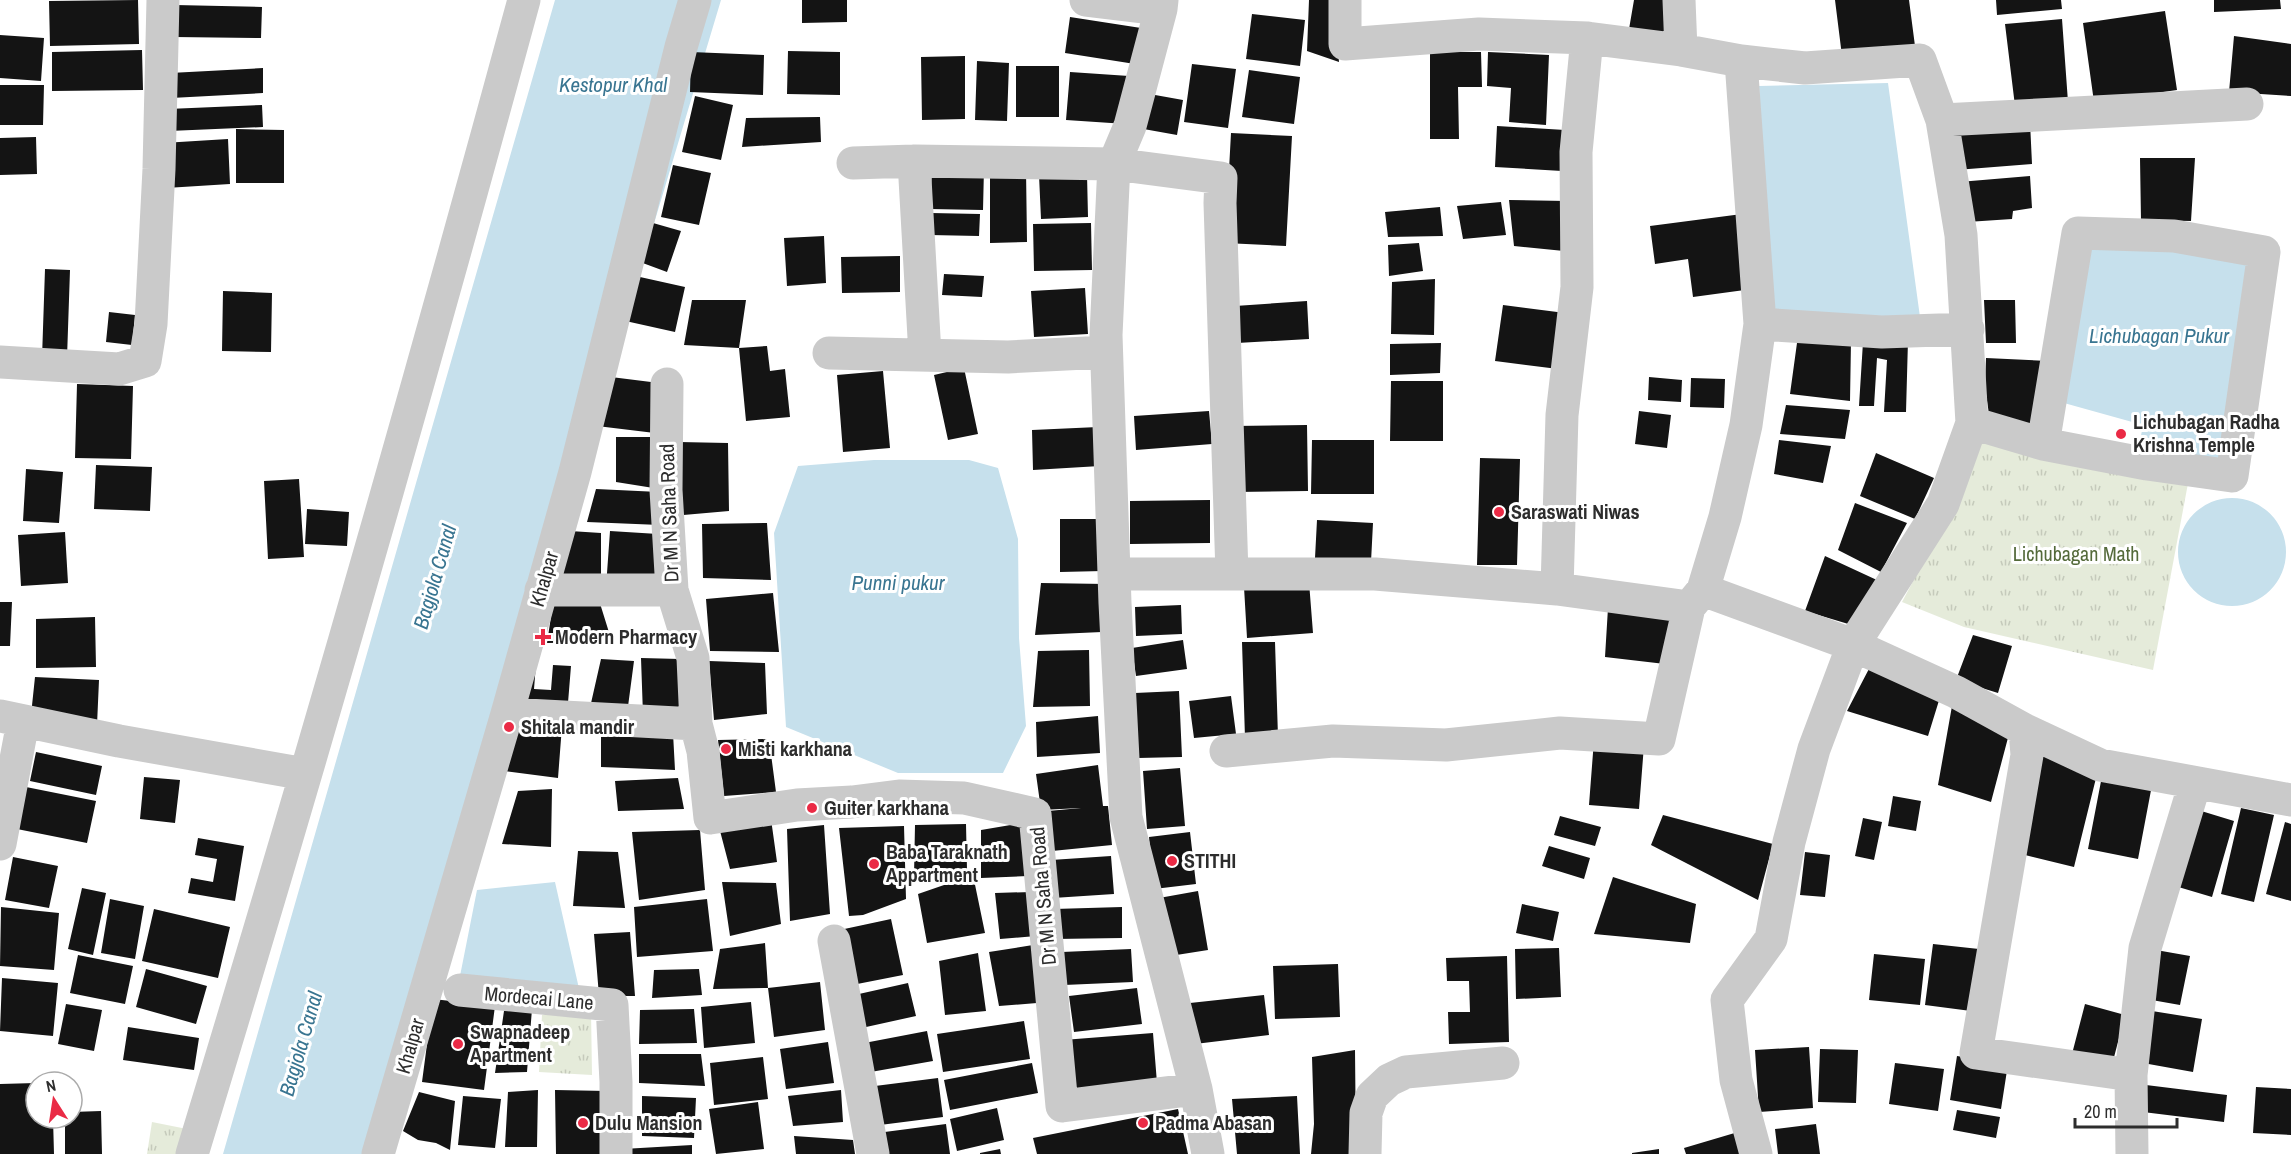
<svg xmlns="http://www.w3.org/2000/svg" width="2291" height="1154" font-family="'Archivo Narrow',sans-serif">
<defs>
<pattern id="grass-tufts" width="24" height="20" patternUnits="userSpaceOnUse" patternTransform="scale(1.5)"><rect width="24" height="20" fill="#e5ebda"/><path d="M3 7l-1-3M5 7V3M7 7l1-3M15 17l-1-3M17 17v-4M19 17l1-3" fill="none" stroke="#c5cabb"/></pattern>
</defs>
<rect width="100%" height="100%" fill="#fff"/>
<!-- grass -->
<path fill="url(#grass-tufts)" d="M1979,432L2189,478L2153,670L1964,627L1902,602L1953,506Z
M591,1010L592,1075L539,1072L542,1015Z
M152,1122L192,1130L186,1154H147Z"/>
<!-- water -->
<path fill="#c6e0ec" d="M555,0H721L375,1154H223Z
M1888,83L1920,317L1771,313L1759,86Z
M2172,242L2253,261L2227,470L2139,446L2143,425L2064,403L2088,247Z
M874,460H969L998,468L1018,539L1019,638L1026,726L1003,773H898L786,727L774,533L798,466Z
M2178 552a54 54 0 1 1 108 0a54 54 0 1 1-108 0Z
M555,882L580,993L460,976L477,890Z"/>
<!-- building -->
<path fill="#141414" d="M138,0L139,44L50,46L49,1Z
M802,0H847V22L802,23Z
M1309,0H1334L1339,62L1307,51Z
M1634,0H1673V42L1628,35Z
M1835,0H1909L1915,46L1842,56Z
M1996,0H2061L2062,9L1997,15Z
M2214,0H2280L2281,9L2214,12Z
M175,5L262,7L261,38L174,37Z
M2165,11L2177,90L2094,102L2083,23Z
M1252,14L1305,20L1300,66L1246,59Z
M1070,17L1141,28L1135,64L1065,53Z
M2062,19L2068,102L2015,106L2005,24Z
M0,35L44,38L41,81L0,78Z
M2234,36L2291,44V96L2229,92Z
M142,50L143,90L52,91V52Z
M788,51L840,52V95L787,94Z
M691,52L764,55L763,95L690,92Z
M1430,52H1481L1482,87H1458L1459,139H1430Z
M1488,52L1549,55L1546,125L1509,122L1511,88L1487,86Z
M965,56V119L922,120L921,57Z
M977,61L1009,63L1007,121L975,120Z
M1192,64L1236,69L1228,128L1184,122Z
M1016,66H1059V117H1016Z
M263,68V93L171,98L170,73Z
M1249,70L1300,77L1294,124L1242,117Z
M1070,72L1129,76L1126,124L1066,120Z
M0,85H44L43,125H0Z
M1144,93L1183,100L1177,135L1138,128Z
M695,96L733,105L721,160L682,152Z
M262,105L263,127L169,131L168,109Z
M820,117L821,142L742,147L746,118Z
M2030,122L2032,164L1956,170L1953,130Z
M1497,126L1565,130L1562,171L1495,167Z
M236,129L284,130V183H236Z
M1231,133L1292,136L1286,246L1225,243Z
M36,137L37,174L0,175V138Z
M228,139L230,184L166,188L163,143Z
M2140,158H2195L2191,221L2141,220Z
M673,165L711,173L699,225L661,217Z
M932,167L984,168L983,210L930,209Z
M1026,169L1027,242L990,243V170Z
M1087,174L1088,217L1041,219L1039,175Z
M2030,176L2032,208L2013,211L2012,219L1967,222L1959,182Z
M1509,200L1566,201L1564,251L1514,246Z
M1501,202L1506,235L1463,239L1457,206Z
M1440,207L1443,236L1388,237L1385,212Z
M931,213L980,214L979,236L930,235Z
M1742,214L1752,289L1693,297L1688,259L1655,264L1650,226Z
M653,223L681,231L667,272L640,262Z
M1091,223L1092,270L1034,271L1033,224Z
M824,236L826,283L787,286L784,238Z
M1419,243L1423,271L1389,276L1388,245Z
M900,256V292L842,293L841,257Z
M45,269L70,270L67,358H42Z
M944,274L984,276L982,297L942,295Z
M631,275L685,287L675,332L621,320Z
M1435,279L1434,335L1391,334L1392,282Z
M1085,288L1088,334L1034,337L1031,291Z
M223,291L272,293L271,352L222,351Z
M692,300H746L739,348L767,346L770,371L785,369L790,417L746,421L739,348L684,345Z
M1984,300H2015L2016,343H1986Z
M1307,301L1309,339L1237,343L1235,306Z
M1503,305L1565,313L1558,369L1495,361Z
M109,312L135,315L132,345L106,342Z
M1908,340L1906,412H1884L1887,360L1877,358L1874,406H1859L1863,342Z
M1851,341L1850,401L1790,394L1797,343Z
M1441,343L1440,373L1390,375V344Z
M1986,358L2048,361L2035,432L1990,421L1985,387Z
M964,368L978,434L948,440L934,375Z
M883,371L890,448L843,452L837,375Z
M603,376L667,384L663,434L597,426Z
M1649,377L1682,380L1681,402L1648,400Z
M1691,378L1725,379L1724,408L1690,407Z
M1391,381H1443V441H1390Z
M77,384L133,386L131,459L75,458Z
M1786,405L1850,410L1845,439L1780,434Z
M1209,411L1212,444L1136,450L1134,416Z
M1639,411L1671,415L1667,448L1635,444Z
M1307,425L1308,491L1235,492L1234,426Z
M1098,427L1100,466L1033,470L1032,430Z
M616,437H657L666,490L616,482Z
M1312,440H1374V494H1311Z
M1779,440L1831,446L1823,483L1774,474Z
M679,442L728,443L729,511L672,516Z
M1876,453L1934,478L1915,519L1860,496Z
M1480,458L1520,459L1517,565H1477Z
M96,465L152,467L150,511L94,509Z
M26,469L63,472L59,523L23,521Z
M299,479L304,557L268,559L264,481Z
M596,489L659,492L660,525L587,522Z
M1210,500V543L1130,544V501Z
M1855,503L1907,523L1881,572L1838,550Z
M307,509L349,512L347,546L305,544Z
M1060,519H1103V571L1060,572Z
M1317,520L1373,523L1371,562L1315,558Z
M767,523L771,580L703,578L702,524Z
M570,531L601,533V582L561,581Z
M610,531L658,534L672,590L606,587Z
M65,532L68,583L21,586L18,535Z
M1825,556L1879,581L1855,626L1805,611Z
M1309,582L1313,633L1247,638L1244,587Z
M1041,583L1106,584L1102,632L1035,635Z
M773,593L779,652L710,651L706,599Z
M554,597H598L612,642L547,643Z
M0,602H12L10,646H0Z
M1181,605L1182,634L1136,636L1135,607Z
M1608,608L1675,615L1665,664L1605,657Z
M95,617L96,667L36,668V619Z
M1973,635L2012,646L1998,693L1956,680Z
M1183,640L1187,669L1136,676L1132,648Z
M1242,642H1275L1278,737L1245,738Z
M1089,650L1090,706L1033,707L1038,651Z
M641,658L680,659L685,719L643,715Z
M601,659L634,661L627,714L589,712Z
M709,661L765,663L767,714L714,720Z
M536,664L534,689L551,690L553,665L571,666L567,715L519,712Z
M1871,665L1941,694L1928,736L1847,711Z
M35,677L99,680L97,725L31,715Z
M1179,691L1182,757L1138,758L1135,693Z
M1231,696L1236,734L1194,738L1189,701Z
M1952,706L2009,734L1991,802L1938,785Z
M1098,716L1100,753L1037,757L1036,722Z
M515,723L562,726L558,778L504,771Z
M601,732L673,733L675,770L601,767Z
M769,739L776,792L724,796L718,740Z
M1594,740L1644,745L1639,809L1589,805Z
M36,752L102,766L96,795L30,781Z
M2038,755L2098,770L2074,867L2013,852Z
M1098,765L1103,806H1108L1112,845L1052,851L1048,811L1081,808L1041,810L1036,774Z
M1180,768L1185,826L1147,829L1143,771Z
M2102,776L2152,785L2138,859L2088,849Z
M144,777L180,780L175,823L140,819Z
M678,778L684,809L618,811L615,781Z
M26,787L96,801L87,843L17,829Z
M552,789L551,847L502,844L518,791Z
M1893,796L1921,801L1916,831L1888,826Z
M2241,808L2274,815L2254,902L2221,894Z
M2198,810L2234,821L2212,897L2175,886Z
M1663,815L1773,844L1758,900L1651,845Z
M1560,816L1601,827L1595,846L1554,835Z
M1863,818L1882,822L1874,860L1855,856Z
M771,819L777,862L730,869L719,827Z
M2285,822L2291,824V901L2266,894Z
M1022,823L1028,876L981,878V830Z
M966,824L967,870L914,876L915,825Z
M824,825L830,914L790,921L787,829Z
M904,826L906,899L863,915L849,916L839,828Z
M700,830L705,890L639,900L632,832Z
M1190,832L1196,884L1154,889L1149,837Z
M198,838L244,846L235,901L188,893L191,878L213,882L217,859L195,855Z
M1549,846L1590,858L1584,879L1542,866Z
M578,851L618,852L625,908L573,906Z
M1805,852L1830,855L1825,897L1800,895Z
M1111,856L1114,894L1053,898L1051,860Z
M13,857L58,866L49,908L5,900Z
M973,875L985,933L927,943L918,894Z
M1613,877L1696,904L1690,943L1594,934Z
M722,882L776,883L781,924L730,936Z
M82,888L106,893L93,955L68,949Z
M1198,891L1208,950L1170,956L1159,898Z
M1031,892L1036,936L1000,939L995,893Z
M110,899L144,906L135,959L101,953Z
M707,899L713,951L637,957L634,907Z
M1522,904L1559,912L1553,941L1516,933Z
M1,907L59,913L54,970L0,966Z
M1122,907V938L1055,939L1054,909Z
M154,909L230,927L218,978L142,961Z
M891,919L903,975L847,986L835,931Z
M630,932L635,996H599L594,934Z
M765,943L768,988L713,989L720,949Z
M1933,944L1979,949L1971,1011L1925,1005Z
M1033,945L1037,1003L999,1006L989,952Z
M1559,948L1561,997L1516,999L1515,949Z
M1131,949L1133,982L1064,985L1062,952Z
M2156,950L2190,956L2180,1005L2146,999Z
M978,953L986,1011L945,1015L939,961Z
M1874,954L1925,959L1920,1005L1869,1000Z
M78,955L133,966L125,1004L70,993Z
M1507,956L1509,1042L1449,1044L1448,1012H1470L1469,981H1447L1446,958Z
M1338,964L1340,1017L1275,1019L1273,966Z
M146,969L207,986L196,1024L136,1007Z
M699,969L702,995L652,998L654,970Z
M2,978L58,983L53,1036L0,1031Z
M820,982L825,1030L774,1037L768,988Z
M908,983L916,1016L857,1029L850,996Z
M1137,988L1142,1024L1074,1032L1069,996Z
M1264,995L1269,1035L1195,1044L1190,1003Z
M433,999L495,1006L484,1090L422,1082Z
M751,1002L755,1043L704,1048L701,1007Z
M66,1004L102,1010L94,1051L58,1044Z
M2085,1004L2125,1015L2112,1065L2072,1054Z
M532,1009L527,1072L495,1073L504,1011Z
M694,1009L697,1043L639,1044L640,1010Z
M2152,1011L2202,1019L2193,1072L2143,1063Z
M1024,1021L1030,1059L943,1072L937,1034Z
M128,1027L199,1038L194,1070L123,1060Z
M927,1031L933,1061L865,1073L859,1044Z
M1153,1033L1157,1083L1067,1089L1063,1040Z
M828,1042L834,1083L786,1089L780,1049Z
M1809,1047L1813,1108L1759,1112L1755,1050Z
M1820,1049L1858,1050L1856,1103L1818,1102Z
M1355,1050L1356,1154H1311L1314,1124L1312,1057Z
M639,1054H701L705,1086L639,1083Z
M1957,1056L2008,1064L2001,1109L1950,1100Z
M763,1057L768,1099L714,1105L710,1063Z
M1032,1063L1038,1093L950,1110L944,1080Z
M1895,1063L1944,1069L1938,1111L1889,1104Z
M938,1078L943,1117L880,1125L875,1086Z
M36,1083V1118H53L54,1154H0V1084Z
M2146,1085L2227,1095L2224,1122L2143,1112Z
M2256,1087L2291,1089V1135L2253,1133Z
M538,1090L537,1147H505L508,1092Z
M555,1090L607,1091L612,1154H556Z
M841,1090L843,1122L793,1126L788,1096Z
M419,1092L455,1101L450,1150L436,1143L418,1140L403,1131Z
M463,1096L501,1099L495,1148L458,1145Z
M642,1096L696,1098L694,1138L642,1136Z
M1297,1096L1300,1154H1237L1232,1099Z
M758,1102L764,1149L716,1154L709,1109Z
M997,1108L1004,1140L957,1151L950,1119Z
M1178,1109L1188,1154H1037L1033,1138Z
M1957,1110L2000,1117L1996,1138L1953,1130Z
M101,1111L102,1154H65V1118H72V1112Z
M946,1124L950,1154H880L877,1133Z
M1816,1124L1820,1154H1778L1775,1129Z
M1738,1132L1743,1154H1686L1684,1148Z
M794,1136L853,1140L855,1154H796Z
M692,1145V1154H623V1149Z
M1000,1149L1001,1154H980V1153Z
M1659,1149V1154H1632V1153Z"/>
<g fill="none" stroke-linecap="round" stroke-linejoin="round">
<!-- minor -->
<path stroke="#cacaca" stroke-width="33" d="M1086,0L1161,9L1162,0
M1345,0V44L1479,34L1587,38L1681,50L1741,61L1760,324L1746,425L1725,517L1703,590
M1679,0L1681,50
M1161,9L1130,126L1114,164L1221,178L1220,203L1232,574
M1741,61L1805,68L1920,60L1942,120L1961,235L1972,423L1943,504L1853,645L1814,749L1789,842L1771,939L1727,1000L1736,1080L1756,1154
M1942,120L2247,104
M914,161L925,355
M853,163L914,161L1114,164L1106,335L1115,603L1126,817L1196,1089L1208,1154
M1760,324L1882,332L1968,329
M829,353L1008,357L1106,352
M0,362L119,369L145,361L151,324L159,169L163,0
M667,384L666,490L672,590L693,658L696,724L703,751L710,818L797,805L852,802L899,796L964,798L1035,814L1062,1106L1196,1089
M1972,423L2043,444L2147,464L2232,476L2264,252L2174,236L2078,233L2043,444
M1114,571L1125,574H1375L1557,589L1689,607L1703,590L1853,645L1956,692L2025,730L2100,765L2291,800
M1557,589L1562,415L1577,287L1576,152L1587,38
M541,590H672
M507,714L696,724
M0,716L119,741L305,774
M2025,730L2027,755L1976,1053L2131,1075L2132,1154
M1226,751L1333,741L1446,745L1560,733L1659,739L1689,607
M0,844L23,722
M834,941L873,1154
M460,990L612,1005L616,1082V1154
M2131,1075L2145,948L2195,783
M192,1154C309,771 419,386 524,0
M378,1154L507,714L575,472L681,47L695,0
M1365,1154L1366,1113L1372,1096L1389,1080L1406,1072L1503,1063"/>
</g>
<!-- markers -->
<g fill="#ea2a45" stroke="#fff" stroke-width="2">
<circle cx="2121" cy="434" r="6"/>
<circle cx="1499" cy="512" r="6"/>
<path d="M540 628h6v6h6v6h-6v6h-6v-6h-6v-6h6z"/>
<circle cx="509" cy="727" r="6"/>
<circle cx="726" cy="749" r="6"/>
<circle cx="812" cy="808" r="6"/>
<circle cx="1172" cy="861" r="6"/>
<circle cx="874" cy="864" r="6"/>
<circle cx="458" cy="1044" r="6"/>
<circle cx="583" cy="1123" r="6"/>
<circle cx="1143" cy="1123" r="6"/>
</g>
<g text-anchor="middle" stroke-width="6" stroke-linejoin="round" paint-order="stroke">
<!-- poi labels -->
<g font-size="20" font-weight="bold" fill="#2d2d2d" stroke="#fff" text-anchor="start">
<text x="2133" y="429">Lichubagan Radha<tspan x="2133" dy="23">Krishna Temple</tspan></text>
<text x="1511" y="519">Saraswati Niwas</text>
<text x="555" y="644">Modern Pharmacy</text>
<text x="521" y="734">Shitala mandir</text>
<text x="738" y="756">Misti karkhana</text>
<text x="824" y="815">Guiter karkhana</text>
<text x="886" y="859">Baba Taraknath<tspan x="886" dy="23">Appartment</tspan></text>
<text x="1184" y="868">STITHI</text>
<text x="470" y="1039">Swapnadeep<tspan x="470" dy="23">Apartment</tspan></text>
<text x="595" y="1130">Dulu Mansion</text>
<text x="1155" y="1130">Padma Abasan</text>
</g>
<!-- street labels -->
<g font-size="20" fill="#2d2d2d" stroke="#fff">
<text transform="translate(669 513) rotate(-92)" y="7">Dr M N Saha Road</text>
<text transform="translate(544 579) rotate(-74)" y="7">Khalpar</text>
<text transform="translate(1043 896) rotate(-95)" y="7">Dr M N Saha Road</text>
<text transform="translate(539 998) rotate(5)" y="7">Mordecai Lane</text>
<text transform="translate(410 1046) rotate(-74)" y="7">Khalpar</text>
</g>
<!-- park labels -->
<g font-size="20" fill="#546a3a" stroke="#fff">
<text x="2076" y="561">Lichubagan Math</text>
</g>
<!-- water labels -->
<g font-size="21" font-style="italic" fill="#397591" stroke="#fff">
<text x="613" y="92">Kestopur Khal</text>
<text x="2159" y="343">Lichubagan Pukur</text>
<text transform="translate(435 577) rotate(-74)" y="7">Bagjola Canal</text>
<text x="898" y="590">Punni pukur</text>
<text transform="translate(301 1044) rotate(-74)" y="7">Bagjola Canal</text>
</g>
</g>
<!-- north arrow -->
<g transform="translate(54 1100) rotate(348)"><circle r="28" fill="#ffffff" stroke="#ababab" stroke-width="1.5"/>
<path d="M0-4.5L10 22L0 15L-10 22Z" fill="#ea2a45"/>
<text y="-9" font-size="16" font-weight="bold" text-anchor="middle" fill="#2d2d2d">N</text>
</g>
<!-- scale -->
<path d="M2075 1118v9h102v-9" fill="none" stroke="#2d2d2d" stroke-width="3"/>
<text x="2084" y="1118" font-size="18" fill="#2d2d2d" stroke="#ffffff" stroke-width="4.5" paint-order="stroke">20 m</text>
</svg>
